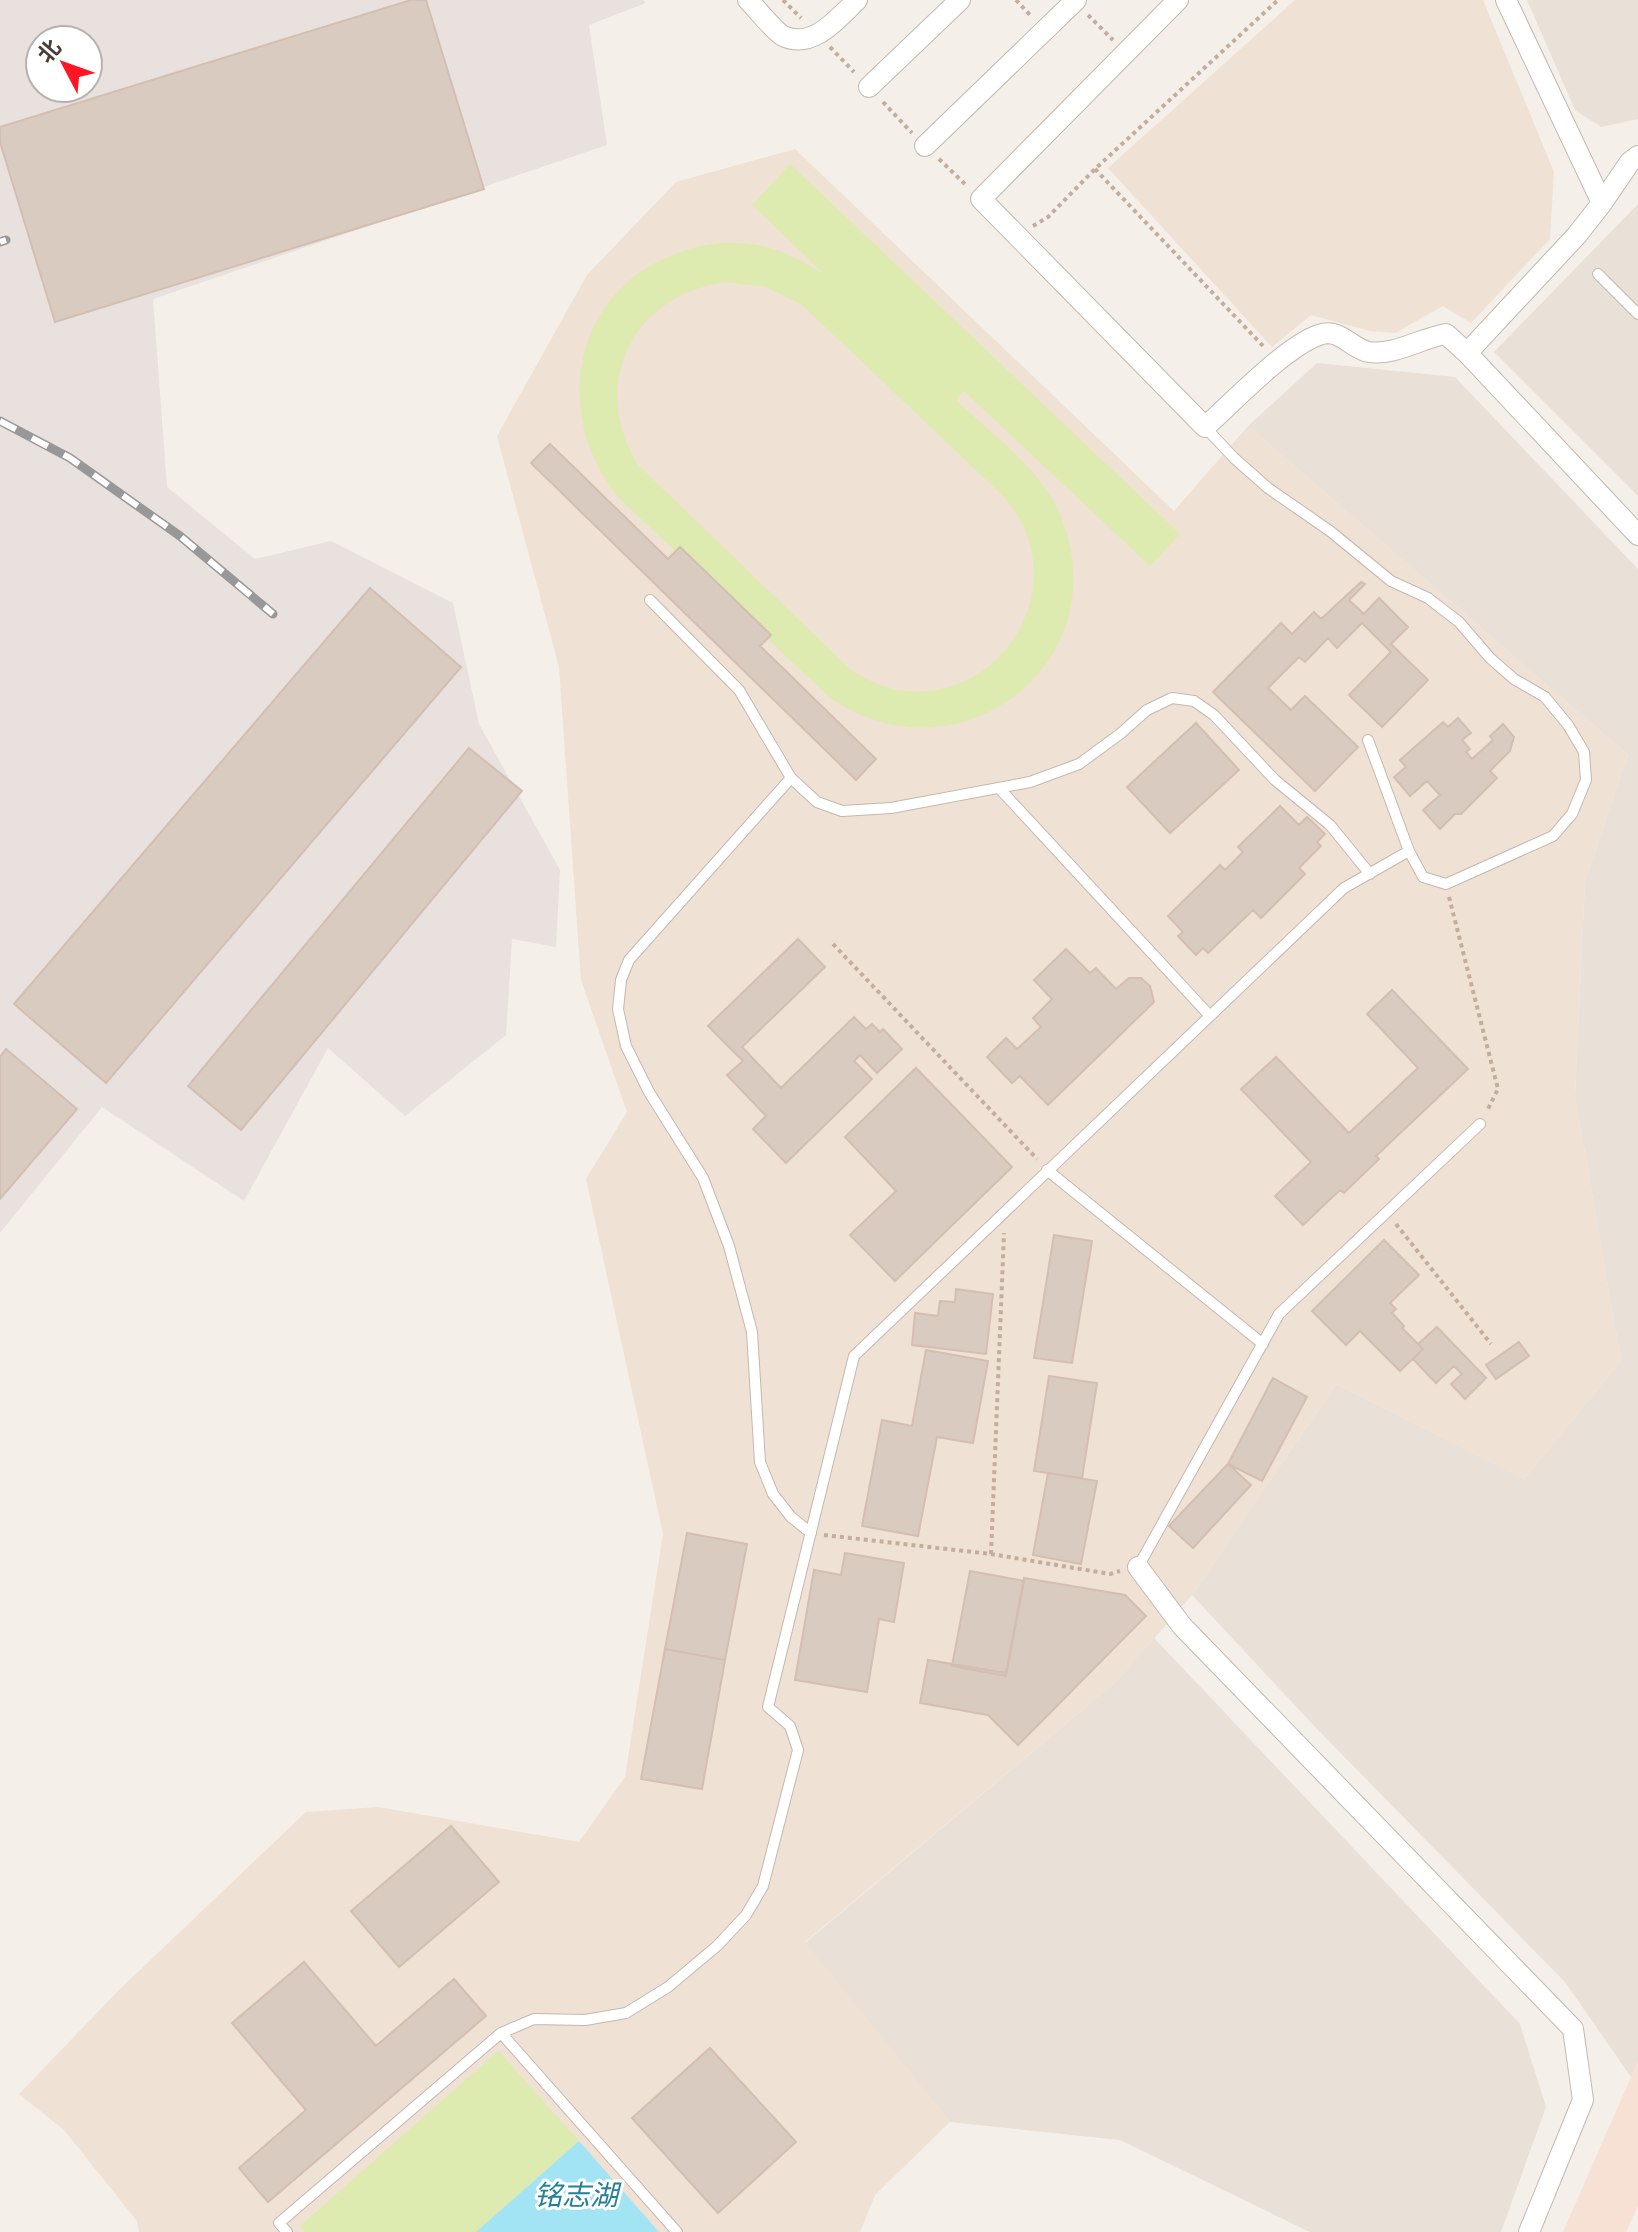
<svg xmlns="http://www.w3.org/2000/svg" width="1638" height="2232" font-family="Karla,'Noto Sans SC',sans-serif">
<rect width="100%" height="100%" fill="#f5efe9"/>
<!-- residential -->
<path fill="#e9e0d7" d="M1527,0H1638V119L1601,127L1575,110Z
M1638,204V496L1494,352Z
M1317,363L1455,377L1638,569V2061L1631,2077L1565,1982L1318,1730L1192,1595L1336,1384L1524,1479L1621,1361L1575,1096L1585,881L1628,755L1248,426Z
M1154,1638L1520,2024L1546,2107L1501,2232H1310L1120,2140L950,2122L805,1943L1118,1680Z"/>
<!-- commercial -->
<path fill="#f7e1d4" d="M1638,2061V2206L1626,2232H1563Z"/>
<!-- industrial -->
<path fill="#e8e1de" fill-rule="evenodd" d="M0,0H643L646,3L589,25L607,145L153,299L167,487L255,559L331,541L453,603L479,724L560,870L556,947L512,939L506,1035L405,1116L328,1048L244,1201L102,1107L0,1233ZM40,40H88V88H40Z"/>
<!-- education -->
<path fill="#efe1d3" d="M1295,0H1483L1554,172L1550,239L1471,323L1443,306L1395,333L1370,331L1311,315L1272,347L1108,168Z
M795,149L1174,511L1248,426L1628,755L1585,881L1575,1096L1621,1361L1524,1479L1336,1384L1192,1595L1118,1680L805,1942L950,2122L875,2195L860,2232H139L137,2221L64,2130L19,2094L118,1991L306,1812L378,1807L579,1842L625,1777L663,1534L586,1179L627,1112L581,980L559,667L497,436L587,275L676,182Z"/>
<!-- green -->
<path fill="#ddebb0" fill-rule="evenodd" d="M790,164L1180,534L1150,566L964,391L956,400C992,435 1042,469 1061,517C1120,664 956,787 829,697L620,499C552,419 570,294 673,255C700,244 728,240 757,245C782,250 803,261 824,274L752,205ZM727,282L766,287L802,305L999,492C1010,504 1020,517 1026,532C1058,616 986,705 898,690C881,687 867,679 852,671L637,464C589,382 633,294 727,282Z
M498,2051L579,2141L476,2232H306L300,2226Z"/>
<!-- water -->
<path fill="#a3e4f4" d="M579,2141L659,2232H476Z"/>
<!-- building -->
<path fill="#dacbc1" stroke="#d3beb1" stroke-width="2" d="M411,0H426L484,189L55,322L0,142V127Z
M550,444L668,559L680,547L771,635L760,646L876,759L856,780L531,463Z
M1361,582L1365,584L1349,600L1364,614L1379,598L1408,627L1391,644L1428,680L1382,727L1349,695L1391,652L1362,623L1337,648L1328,638L1305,662L1299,657L1268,688L1291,710L1305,696L1358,747L1315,791L1213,692L1281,623L1292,634L1314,612L1321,619Z
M370,588L461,667L106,1083L14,1004Z
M1458,718L1471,733L1462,740L1470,749L1466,752L1472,759L1493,740L1490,736L1503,724L1514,737L1510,751L1490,771L1497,778L1461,814H1455L1440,829L1423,810L1440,795L1427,781L1410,796L1394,777L1406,767L1400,760L1443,722L1448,727Z
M1196,723L1239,770L1170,833L1127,787Z
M469,748L522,791L241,1130L188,1086Z
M1280,806L1299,825L1307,817L1325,834L1317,842L1321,846L1299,868L1305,874L1261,918L1253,910L1208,953L1203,948L1196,955L1178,936L1183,932L1168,916L1220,865L1225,870L1243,852L1238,847Z
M798,939L825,967L742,1047L781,1088L854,1017L866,1029L872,1024L880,1032L883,1029L902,1049L877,1073L860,1055L854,1061L872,1079L786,1163L753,1129L766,1116L727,1075L743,1061L708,1026Z
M1066,949L1090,973L1096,968L1116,989L1129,978H1141L1150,986L1154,1002L1048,1105L1020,1076L1012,1083L987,1057L1006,1038L1017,1049L1041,1027L1033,1018L1052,999L1034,980Z
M1392,990L1468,1069L1376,1156L1379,1159L1344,1193L1340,1190L1303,1225L1275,1196L1311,1162L1241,1089L1276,1057L1349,1133L1418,1068L1367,1014Z
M6,1049L77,1109L0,1199V1057Z
M916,1068L1012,1167L895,1281L850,1235L896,1191L845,1137Z
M1054,1235L1092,1241L1072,1363L1034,1358Z
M1384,1240L1419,1275L1390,1303L1396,1309L1392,1313L1404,1326L1402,1328L1423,1349L1400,1371L1360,1331L1346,1345L1312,1311Z
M956,1289L993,1294L986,1354L912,1345L915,1313L938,1316L940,1301L955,1302Z
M1437,1327L1486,1378L1465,1399L1451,1384L1462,1374L1454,1366L1436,1383L1413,1359L1423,1349L1418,1344Z
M1519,1342L1529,1356L1496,1379L1486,1365Z
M926,1350L988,1361L973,1443L937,1437L918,1536L862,1526L882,1420L912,1426Z
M1049,1376L1097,1383L1082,1478L1034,1471Z
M1273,1378L1307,1397L1262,1481L1228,1464Z
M1228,1464L1251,1485L1193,1548L1169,1526Z
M1048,1473L1097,1481L1081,1564L1033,1555Z
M687,1533L747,1544L725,1660L665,1649Z
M845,1553L904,1563L894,1622L879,1619L867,1692L795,1680L814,1570L841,1575Z
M970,1571L1024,1581L1006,1676L952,1666Z
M1024,1578L1125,1595L1146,1616L1018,1745L988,1715L920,1703L928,1660L1006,1673Z
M665,1649L725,1660L702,1789L641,1779Z
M451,1826L499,1882L399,1967L351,1911Z
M304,1962L376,2046L454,1979L486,2016L268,2202L239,2168L306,2110L232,2023Z
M710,2048L796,2142L718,2213L632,2118Z"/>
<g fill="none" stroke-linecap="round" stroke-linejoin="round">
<!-- lane casing -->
<g stroke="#c4b8ae" stroke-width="12">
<path id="lane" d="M1598,274L1638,314
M650,600L739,690L791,778L817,802L842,811L891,808L1030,782L1079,764L1120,734L1147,710L1172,698L1194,701L1214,715L1275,780L1330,825L1370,874
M1368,740L1409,851
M791,778L629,960L621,980L618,1009L626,1046L649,1092L703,1178L729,1246L752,1332L760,1462L773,1494L791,1517L811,1533
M999,788L1210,1016
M1047,1170L1263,1344
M1138,1567L1279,1314L1480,1124
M501,2033L677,2232
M287,2232L279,2223L501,2033L534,2019L585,2020L626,2013L668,1987L717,1946L746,1915L763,1886L798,1750L790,1726L768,1707L854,1356L1344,888L1409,851L1423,877L1446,884L1553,836L1572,814L1586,780L1584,752L1568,725L1545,697L1514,679L1490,658L1459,622L1428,598L1391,581L1330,531L1268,488L1234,458L1205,427"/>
</g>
<!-- street casing -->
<g stroke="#c4b8ae" stroke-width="22">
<path id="street" d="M748,0C757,9 774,31 783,36C813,50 838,18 857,0
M1178,0L981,199L1205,427C1232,403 1286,346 1319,335C1340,327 1351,349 1369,352C1394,356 1421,338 1446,334L1467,353
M1506,0L1602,203L1577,235L1467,353L1638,535
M869,87L960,0
M925,146L1076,0
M1602,203L1630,162L1638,156
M1138,1567L1182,1626L1573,2029L1583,2100L1529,2232"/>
</g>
<!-- path -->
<path stroke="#c4ad9c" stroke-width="4" stroke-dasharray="4 4" stroke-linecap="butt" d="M783,0L801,18
M1016,0L1031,16
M1088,15L1113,40
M830,47L854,72
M883,102L912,133
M939,159L967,186
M1095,169L1264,347
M1033,226L1048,217L1095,169L1278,0
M1449,897L1498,1089L1487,1111
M833,944L1037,1159
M1396,1224L1491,1344
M824,1535L991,1554L1110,1574L1120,1571
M991,1554L1004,1233"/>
<!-- lane -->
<use href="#lane" stroke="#fff" stroke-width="10"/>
<!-- street -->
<use href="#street" stroke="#fff" stroke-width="20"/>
<!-- rail casing -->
<g stroke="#989898" stroke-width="9">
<path id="rail" d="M0,242L6,240
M0,421L70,458L180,536L273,614"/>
</g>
<!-- rail -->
<use href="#rail" stroke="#fff" stroke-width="6" stroke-dasharray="18" stroke-linecap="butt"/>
</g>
<g text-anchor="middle" stroke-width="6" stroke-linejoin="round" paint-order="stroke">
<!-- water labels -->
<g font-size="28" font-style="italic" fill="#258099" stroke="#fff">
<text x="576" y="2205">铭志湖</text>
</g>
</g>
<!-- north arrow -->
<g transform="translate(64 64) rotate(311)"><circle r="38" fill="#ffffff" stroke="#b6b2af" stroke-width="2"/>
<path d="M0-6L14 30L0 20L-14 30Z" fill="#ff1623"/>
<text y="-12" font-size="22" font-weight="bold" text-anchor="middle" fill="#493e37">北</text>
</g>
</svg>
